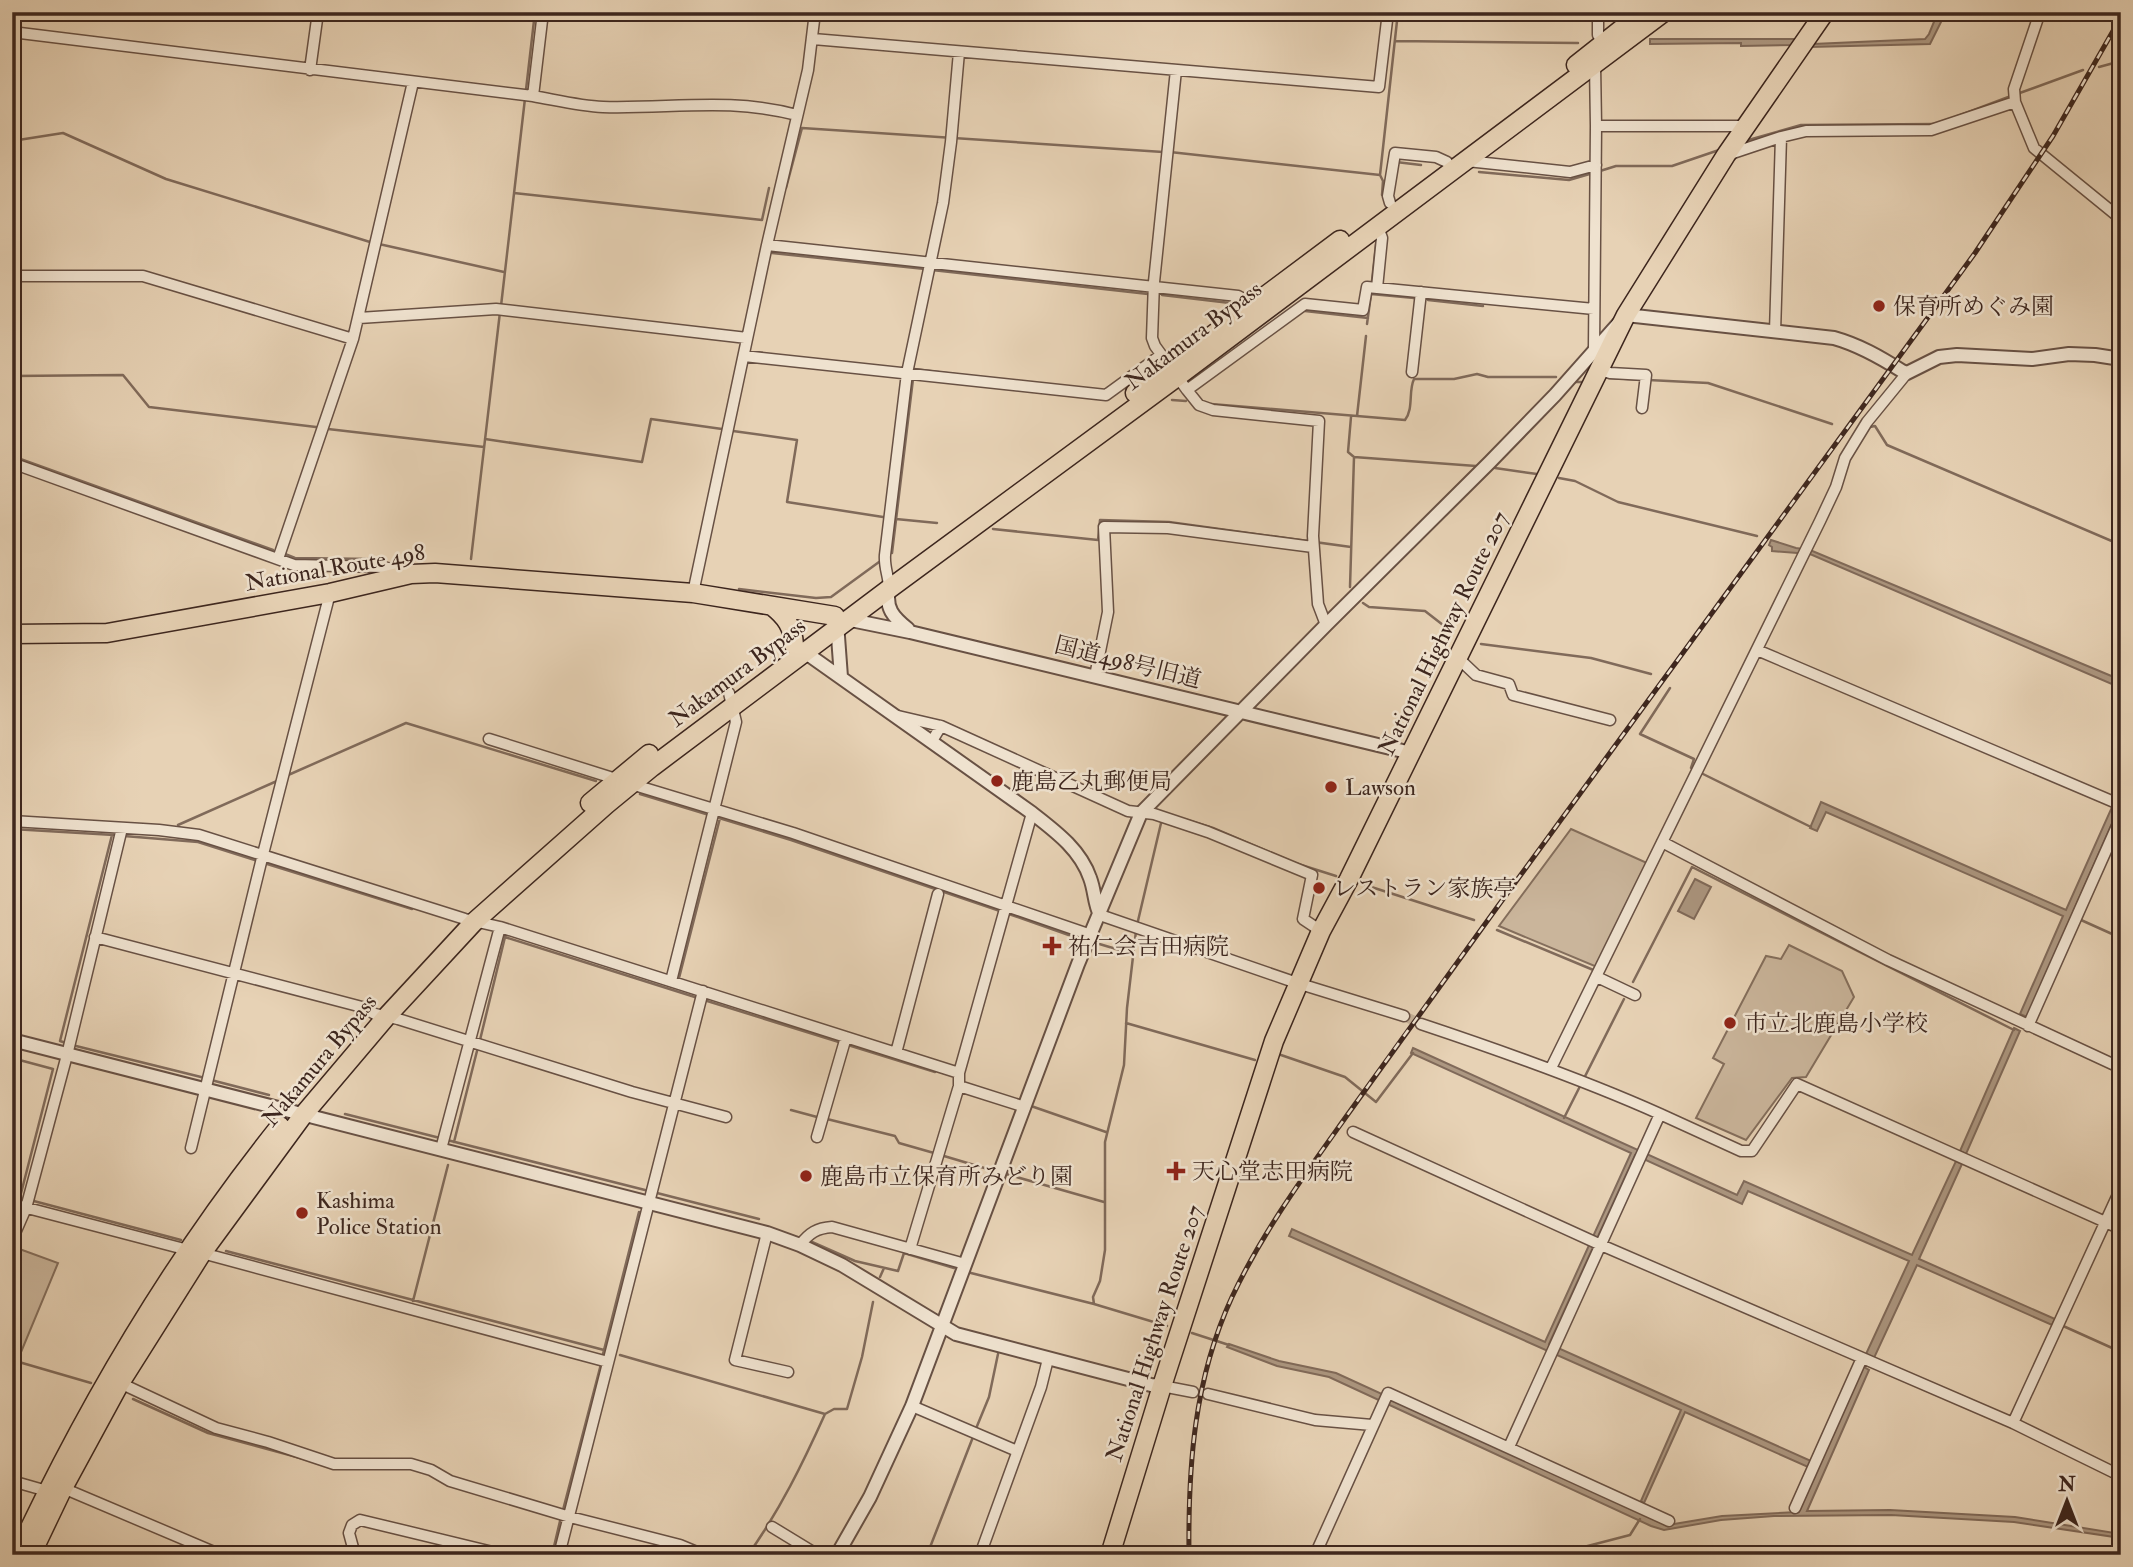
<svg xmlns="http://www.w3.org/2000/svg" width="2133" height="1567" font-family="'IM FELL Double Pica','Noto Serif JP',serif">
<rect width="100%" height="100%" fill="#e7d2b5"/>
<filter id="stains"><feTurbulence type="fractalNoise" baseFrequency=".00286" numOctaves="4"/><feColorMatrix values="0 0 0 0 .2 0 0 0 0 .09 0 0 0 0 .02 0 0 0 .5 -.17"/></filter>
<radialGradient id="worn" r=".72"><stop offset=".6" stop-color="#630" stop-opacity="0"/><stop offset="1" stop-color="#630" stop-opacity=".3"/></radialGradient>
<!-- green -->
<path fill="#cab59b" stroke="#846e5c" stroke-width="2" d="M1571,829L1647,863L1597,967L1499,926Z
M1789,945L1842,971L1854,997L1806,1077L1792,1078L1746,1140L1696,1118L1724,1064L1713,1058L1766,956L1781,959Z
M14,1247L58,1263L19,1357L12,1355V1252Z"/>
<!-- water -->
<path fill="#ad9882" stroke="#806a5a" stroke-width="2" d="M1938,12H1946L1930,44L1811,47L1813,44L1925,39L1929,34Z
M1650,39H1798L1794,45L1741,46V43L1650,44Z
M1771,540L1796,548L1810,550L2121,680V688L1810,554L1772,551V547L1769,545Z
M1821,802L2066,910L2112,807L2118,810L2073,912L2074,913L2072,920L2070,919L2027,1017L2020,1014L2063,916L1826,812L1817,831L1810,828Z
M1695,879L1711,887L1694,919L1678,911Z
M2014,1028L2020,1031L1966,1154L1960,1151Z
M1413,1048L1737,1195L1744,1181L1912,1255L1956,1161L1962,1164L1919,1259L2055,1319L2052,1325L1917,1265L1874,1358L1866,1354L1909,1261L1748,1191L1742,1204L1635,1155L1549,1344L1811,1461L1808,1467L1685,1412L1644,1503L1641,1501L1681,1410L1289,1236L1292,1229L1545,1342L1631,1153L1411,1053Z
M1229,1344L1279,1361L1336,1373L1668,1525L1722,1516L1798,1512L1862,1366L1869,1370L1807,1511L1890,1510L2015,1517L2121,1534V1538L2014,1522L1891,1515L1774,1516L1721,1520L1664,1530L1651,1526L1329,1377L1277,1366L1227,1347Z"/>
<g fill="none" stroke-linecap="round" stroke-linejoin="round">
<!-- stream -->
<path stroke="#806a5a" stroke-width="2.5" d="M1395,41L1578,43
M2099,67L2121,61
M2017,94L2083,70
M1958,116L2011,96
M12,141L63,133L166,179L370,242L504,272
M1745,141L1801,125L1935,124
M1170,152L1380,175L1398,12
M1396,162L1421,165
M1600,171L1616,166H1672L1719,150
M1479,172L1569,180L1593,173
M1380,175L1383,181L1382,195
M786,188L802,128L1163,152
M514,193L762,220L769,188
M772,253L925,269
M932,270L1148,294
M1372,281L1376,244
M1162,295L1230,303
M1428,300L1483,306
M501,306L535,12
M1305,311L1368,318
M1367,324L1371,294L1414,298
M913,372L914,369L970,376
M12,376L123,375L149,407L316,427
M1609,378L1708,383L1832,424
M1575,382H1584
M1172,400L1186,401
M1211,404L1405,420C1414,408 1408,392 1414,379H1454L1477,374L1488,377H1556
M1357,416L1366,336
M1351,417L1348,452L1354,457L1476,466
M1870,427L1875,426L1887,445L2121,545
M328,429L484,447
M733,431L797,440L787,502L883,517
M485,439L642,462L651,419L722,429
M12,456L273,550
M1495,468L1537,474
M1559,478L1575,481L1618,502L1757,536
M896,519L937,523
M993,529L1098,540L1100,520L1169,522L1351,547
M892,553L913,379
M285,554L295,558L373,559
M471,559L500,312
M1350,587L1354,457
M739,589L816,598L831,597L879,562
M1363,603L1369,607L1425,611L1452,632
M1481,644L1591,658L1651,674
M1670,688L1640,734L1694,759L1691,768L1695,770
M1701,773L1811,827
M286,776L406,723L596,781
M640,794L791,840L1000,911
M1187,820L1213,828L1288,860
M178,825L277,781
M12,829L114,835
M124,836L198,842L258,861
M264,863L412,909
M1295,863L1336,876
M1362,884L1474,920
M1006,913L1080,939
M2081,920L2121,938
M1137,925L1162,819
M1497,930L1603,974
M1096,943L1133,954
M679,978L720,818
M1633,982L1692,867L2014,1030
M704,1000L842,1043
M1126,1023L1255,1060
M480,1040L505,937L698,998
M66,1043L60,1041L112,835
M72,1045L205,1078
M848,1045L935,1072
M1281,1055L1345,1077L1376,1102L1413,1053
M12,1058L53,1069L19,1201
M211,1080L269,1095
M1031,1106L1106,1132
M791,1110L817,1117
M345,1114L440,1138
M1564,1118L1624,999
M827,1119L895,1136L899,1143L934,1153
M447,1140L645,1190
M454,1142L478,1047
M944,1156L991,1170
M1006,1174L1104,1202
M657,1193L759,1219
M30,1200L181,1240
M12,1216L16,1207
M812,1242L855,1261L898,1271L904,1253L954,1268
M226,1251L604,1350
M971,1273L1094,1304L1167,1326
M880,1277L884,1268
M413,1301L448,1165
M1094,1304L1093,1297L1100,1281L1105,1250V1142L1124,1065L1127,1008L1136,931
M2061,1325L2121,1352
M1192,1333L1229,1345
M620,1355L825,1414
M602,1358L639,1212
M12,1360L91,1383
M133,1399L208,1433L304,1459
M975,1431L989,1397L998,1354
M563,1510L601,1364
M552,1555L561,1517
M748,1555C780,1510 803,1463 825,1414L834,1409H847L862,1357L873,1302
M927,1555L973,1437
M1553,1555L1630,1535L1640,1519"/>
<!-- minor-tunnel -->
<path stroke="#c5b097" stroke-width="10" stroke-dasharray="10 5" stroke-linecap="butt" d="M1404,1016L1421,1024"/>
<!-- minor casing -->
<g stroke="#685144" stroke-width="13">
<path id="minor" d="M1598,12V35L1607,46
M2040,12L2014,89L2015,102L2034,148L2121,219
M12,32L533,96C556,100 580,106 603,107C671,109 729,97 797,115
M813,39L1379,87L1388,12
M310,70L318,12
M1176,70L1154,282L1152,338L1155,346L1187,390L1199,405L1213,410L1319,421L1313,536L1318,604L1326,625
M533,96L543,12
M1596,126H1746
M1730,154L1781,137L1806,131L1931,130L2015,102
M1467,161L1570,172L1596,165
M1390,203L1388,196L1395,153L1436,157L1447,162
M767,245L1238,296L1255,305
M12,276H143L353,339
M1377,288L1382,238L1378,227
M359,318L496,309L747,338
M1775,332L1781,137
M1594,349L1596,126L1595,64
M744,356L1106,395L1161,355
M1600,370L1610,373L1646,375L1642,408
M1412,372L1421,292
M1187,390L1305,304L1363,310L1367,287L1594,309
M12,463L294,565L383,567L406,572
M278,559L353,339L413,82
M889,589C889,576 884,568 885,555L907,373L943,203L951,142L959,52
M693,593L767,245L808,70L815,12
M1757,650L2121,805
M1458,658L1476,675L1509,684L1513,695L1610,720
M1095,676L1108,612L1104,527L1168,528L1313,547
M898,716L941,726
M489,739L616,779
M932,741L941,726L1128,811L1154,814L1208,832L1312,875L1303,919L1321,931
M631,784L793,833L1091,935
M12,821L159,830L199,835L465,919L500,927L959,1073
M1662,842L1888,960L2121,1068
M1100,915L1297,983L1404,1016
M95,937L362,1007L375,1014L398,1019L632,1092L726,1117
M1597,977L1635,995
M671,981L736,722L729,693
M1421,1024C1502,1051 1582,1079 1660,1114L1509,1447
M2028,1026L2121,817
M896,1053L938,894
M1551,1068L1820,521L1836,487L1845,458L1867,422L1907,373
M1025,1107L959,1086V1073L1032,813
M1660,1114L1741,1151H1752L1797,1084L2121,1229
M1353,1132L1601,1245L2013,1423L2121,1476
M817,1137L846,1037
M191,1148L263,854L330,593
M441,1149L500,927
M12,1204L188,1250
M767,1233L735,1360L788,1372
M12,1240L26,1208L67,1055L122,828
M800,1245C809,1233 817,1228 832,1227L965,1264
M910,1249L959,1086
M202,1253L608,1362
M120,1383L216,1428L268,1442L334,1464H411L431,1470L450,1481L570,1517L680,1545L704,1555
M1162,1386L1193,1392
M1208,1394L1315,1420L1372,1425
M912,1406L1017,1451
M2013,1423L2121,1188
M12,1481L47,1491
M63,1488L221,1555
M1795,1508L1862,1358
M772,1527L818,1555
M355,1555L349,1533L352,1525L360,1520L505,1555
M559,1555L703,991
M980,1555L1041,1387L1048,1359
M1315,1555L1388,1393L1669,1521"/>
</g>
<!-- tertiary casing -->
<g stroke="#685144" stroke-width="16">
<path id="tertiary" d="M889,589C885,608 893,617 908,629
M846,619L910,632L1411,753
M837,623L841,677
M799,648L1032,813C1055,831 1080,849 1090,878C1095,891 1094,903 1100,915
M12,1040L767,1233L800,1245L842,1265L956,1334L1151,1385L1162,1386
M837,1555L870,1497L912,1406L1078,964L1141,813L1326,625L1490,462L1555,395L1626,315L1834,338C1859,345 1880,357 1902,371L1907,373L1939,357L1957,355L2032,359L2069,354L2095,355L2121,359"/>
</g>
<!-- trunk casing -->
<g stroke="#3d261e" stroke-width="21">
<path id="trunk" d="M1576,65L1643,12
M1135,393L1340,240
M772,606C786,617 793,627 794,645
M12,634L107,633L330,593L411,574L435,573L693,593L835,616
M590,803L649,754
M17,1555C88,1403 175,1257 280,1126
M31,1555L63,1488L120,1383L202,1253L304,1114L387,1016L474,922L607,804L652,767L889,589L1177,377L1664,12
M1110,1555L1162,1386L1274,1041L1321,931L1349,879L1626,315L1726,155L1825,12"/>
</g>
<!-- minor -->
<use href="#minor" stroke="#efe2cf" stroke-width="10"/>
<!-- tertiary -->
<use href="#tertiary" stroke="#efe2cf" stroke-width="12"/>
<!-- trunk -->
<use href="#trunk" stroke="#e7d2b5" stroke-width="18"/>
<!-- rail casing -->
<g stroke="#3d261e" stroke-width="5">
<path id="rail" d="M1189,1555C1188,1466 1194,1379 1232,1297C1263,1231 1306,1173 1348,1114C1398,1044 1448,975 1498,906C1657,688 1816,471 1975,253L2053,136L2121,17"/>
</g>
<!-- rail -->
<use href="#rail" stroke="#efe2cf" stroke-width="2.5" stroke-dasharray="8" stroke-linecap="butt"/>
</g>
<!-- markers -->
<g fill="#8f2418" stroke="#efe2cf" stroke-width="2.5">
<circle cx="1879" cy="306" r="7"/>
<circle cx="997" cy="781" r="7"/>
<circle cx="1331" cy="787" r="7"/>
<circle cx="1319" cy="888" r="7"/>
<path d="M1048.5 935.5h7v7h7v7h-7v7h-7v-7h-7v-7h7z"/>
<circle cx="1730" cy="1023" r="7"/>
<path d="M1172.5 1160.5h7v7h7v7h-7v7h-7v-7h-7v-7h7z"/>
<circle cx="806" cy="1176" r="7"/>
<circle cx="302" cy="1213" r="7"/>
</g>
<g text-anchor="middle" stroke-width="5" stroke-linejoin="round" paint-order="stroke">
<!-- poi labels -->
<g font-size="23" fill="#3d261e" stroke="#efe2cf" text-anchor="start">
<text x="1893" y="314">保育所めぐみ園</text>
<text x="1011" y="789">鹿島乙丸郵便局</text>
<text x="1345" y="795">Lawson</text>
<text x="1333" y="896">レストラン家族亭</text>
<text x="1068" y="954">祐仁会吉田病院</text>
<text x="1744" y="1031">市立北鹿島小学校</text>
<text x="1192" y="1179">天心堂志田病院</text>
<text x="820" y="1184">鹿島市立保育所みどり園</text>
<text x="316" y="1208">Kashima<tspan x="316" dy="26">Police Station</tspan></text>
</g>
<!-- street labels -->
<g font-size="23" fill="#3d261e" stroke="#efe2cf">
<text transform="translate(1193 335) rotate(-37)" y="8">Nakamura Bypass</text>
<text transform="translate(335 567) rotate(-10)" y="8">National Route 498</text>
<text transform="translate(1443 633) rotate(-64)" y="8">National Highway Route 207</text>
<text transform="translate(1128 662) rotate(14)" y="8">国道498号旧道</text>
<text transform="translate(737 672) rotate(-37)" y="8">Nakamura Bypass</text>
<text transform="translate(319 1060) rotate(-50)" y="8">Nakamura Bypass</text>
<text transform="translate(1154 1333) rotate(-72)" y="8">National Highway Route 207</text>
</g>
</g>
<!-- margin -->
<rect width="2133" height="1567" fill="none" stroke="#e7d2b5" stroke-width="42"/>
<rect x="14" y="14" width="2105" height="1539" fill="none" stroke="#3d261e" stroke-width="3.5"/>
<rect x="21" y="21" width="2091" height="1525" fill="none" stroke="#3d261e" stroke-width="2"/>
<!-- north arrow -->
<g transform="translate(2067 1501)" stroke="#efe2cf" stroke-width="5" paint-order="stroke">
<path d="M0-5L12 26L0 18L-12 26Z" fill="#3d261e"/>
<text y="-10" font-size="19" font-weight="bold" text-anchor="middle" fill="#3d261e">N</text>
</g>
<rect width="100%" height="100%" filter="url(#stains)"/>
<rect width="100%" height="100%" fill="url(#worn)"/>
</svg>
